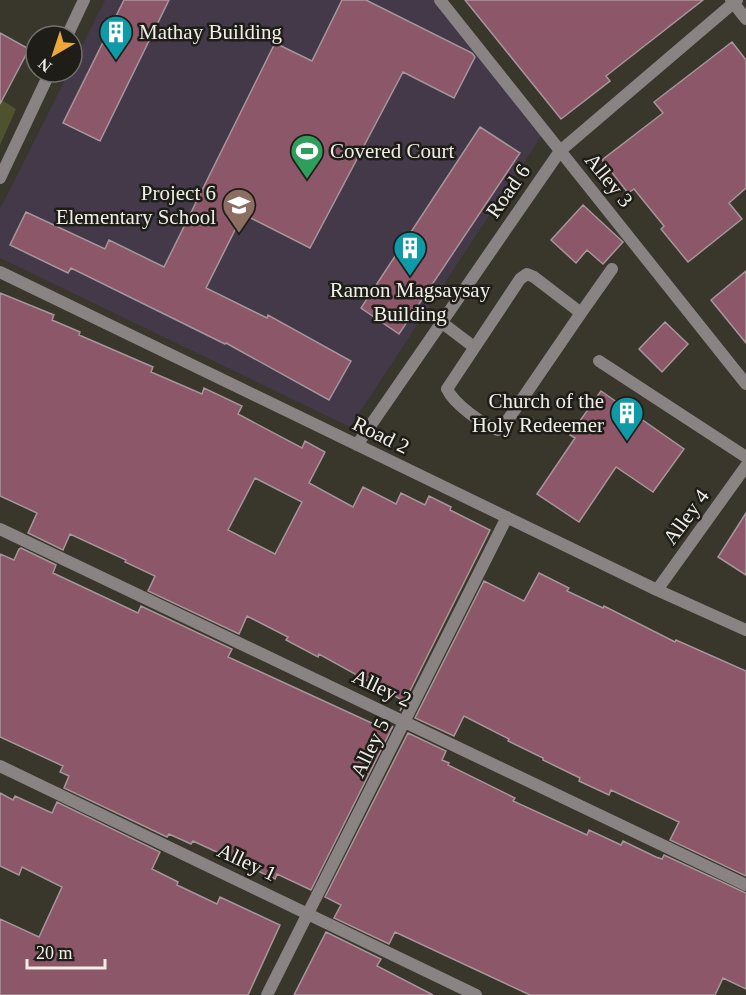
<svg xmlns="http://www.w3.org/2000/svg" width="746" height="995" font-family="Georgia,serif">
<rect width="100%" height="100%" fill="#39362b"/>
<!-- education -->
<path fill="#433949" d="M105,0H435L542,135L350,427L0,258V209L69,72H72V66Z"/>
<!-- green -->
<path fill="#4f532d" d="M0,99L16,109L0,145Z"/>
<!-- building -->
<path fill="#8c5769" stroke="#a6969b" stroke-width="1.5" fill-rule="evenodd" d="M124,0H169L100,141L63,123Z
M342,0H366L472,53L475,57L454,98L403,72L310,248L243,214L206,288L267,318L268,315L351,361L329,400L226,343L225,344L71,268L68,273L10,245L26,212L105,249L109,240L164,267L275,43L312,61Z
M465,0H703L606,76L610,81L561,119Z
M0,33L29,49L0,104Z
M732,42L746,60V188L729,203L742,219L688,262L661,229L664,226L634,189L628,193L602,160L663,113L654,102Z
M480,127L520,153L399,334L361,308Z
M583,205L623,242L603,264L587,250L576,263L551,240Z
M746,271V343L711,300Z
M0,293L54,315L52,320L80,332L79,335L153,367L151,372L202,394L204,388L242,406L238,414L302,448L305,441L325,452L309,483L353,507L363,487L396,504L401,493L425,505L429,496L451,507L450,510L490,530L400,711L404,701L319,654L318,657L286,640L288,637L247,616L239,634L148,591L155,576L125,562L126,560L70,534L63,550L28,533L37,513L0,496ZM255,478L302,502L275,554L228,530Z
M665,322L688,344L662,372L639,349Z
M601,391L684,449L653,492L616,467L579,522L537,494L575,438L570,435Z
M746,513V575L718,557Z
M21,548L56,565L53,573L138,613L141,606L232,649L228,657L389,731L393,726L311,890L277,874L275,879L193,841L191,844L169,834L167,837L64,788L69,776L60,772L63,766L0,737V554L14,560L19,549Z
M539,573L569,588L567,591L603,608L604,606L675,642L676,640L746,671V876L670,840L679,822L611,790L609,795L579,781L580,778L543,760V758L508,741L509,739L464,716L454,736L415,718L484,581L524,601Z
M408,733L446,751L442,760L449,763L448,765L515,798L513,801L587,835L589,830L621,845L623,841L656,857L662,859L664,855L746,893V989L723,978L715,995H530L395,932L389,944L334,918L341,905L325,897Z
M0,793L13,800L15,796L52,813L57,802L160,852L152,869L178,882L177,885L217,904L220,897L280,925L248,995H0V919L39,937L62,887L22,867L19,875L0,866Z
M326,932L381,959L377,966L433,995H294Z"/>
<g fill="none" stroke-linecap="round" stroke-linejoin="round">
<!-- lane -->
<path stroke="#8a8383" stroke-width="12" d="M527,274L534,277L581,313L505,424L498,430C483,425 454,404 447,389L520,279Z
M581,313L612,269
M441,322L474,347
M599,361L746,457"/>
<!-- street -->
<path stroke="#8a8383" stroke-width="12" d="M440,0L746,384
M731,0L746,19
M67,36L84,0
M0,178L50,72
M0,272L657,590L746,630
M357,445L560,151L737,0
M0,529L746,885
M657,590L746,466
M0,766L476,995
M267,995L507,517"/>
</g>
<!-- icons -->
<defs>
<g id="building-pin" transform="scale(1.725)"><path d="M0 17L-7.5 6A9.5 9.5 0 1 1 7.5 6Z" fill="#0f9aa8" stroke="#1f1d18"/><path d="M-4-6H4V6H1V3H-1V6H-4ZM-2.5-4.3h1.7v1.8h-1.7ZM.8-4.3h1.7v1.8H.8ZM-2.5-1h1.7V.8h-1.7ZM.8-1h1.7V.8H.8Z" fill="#fff"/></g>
<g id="stadium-pin" transform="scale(1.725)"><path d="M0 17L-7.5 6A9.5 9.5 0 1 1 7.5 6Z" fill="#2e9e5b" stroke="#1f1d18"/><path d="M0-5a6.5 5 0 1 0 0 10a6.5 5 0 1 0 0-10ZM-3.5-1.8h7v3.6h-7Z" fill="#fff"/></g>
<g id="school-pin" transform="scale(1.725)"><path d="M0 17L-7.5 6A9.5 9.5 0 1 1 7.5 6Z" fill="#8d6e63" stroke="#1f1d18"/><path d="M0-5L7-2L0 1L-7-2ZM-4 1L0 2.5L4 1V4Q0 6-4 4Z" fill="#fff"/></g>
</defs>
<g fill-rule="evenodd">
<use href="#building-pin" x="116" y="32"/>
<use href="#stadium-pin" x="307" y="151"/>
<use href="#school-pin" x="239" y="205"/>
<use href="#building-pin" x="410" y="248"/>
<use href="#building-pin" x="627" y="413"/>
</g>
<g text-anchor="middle" stroke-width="5" stroke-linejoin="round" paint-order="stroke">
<!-- poi labels -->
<g font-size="21" fill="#efeee7" stroke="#1f1d18" text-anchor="start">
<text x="139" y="39">Mathay Building</text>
<text x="330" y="158">Covered Court</text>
<text x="216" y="200" text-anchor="end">Project 6<tspan x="216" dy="24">Elementary School</tspan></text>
<text x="410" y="297" text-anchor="middle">Ramon Magsaysay<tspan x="410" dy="24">Building</tspan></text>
<text x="604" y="408" text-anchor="end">Church of the<tspan x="604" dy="24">Holy Redeemer</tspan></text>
</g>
<!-- street labels -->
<g font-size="21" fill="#efeee7" stroke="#1f1d18">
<text transform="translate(609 180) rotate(51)" y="7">Alley 3</text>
<text transform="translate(508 191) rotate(-55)" y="7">Road 6</text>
<text transform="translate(381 435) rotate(26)" y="7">Road 2</text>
<text transform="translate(686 517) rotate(-54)" y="7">Alley 4</text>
<text transform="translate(382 688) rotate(25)" y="7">Alley 2</text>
<text transform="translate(370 748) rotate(-64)" y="7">Alley 5</text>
<text transform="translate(247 862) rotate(25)" y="7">Alley 1</text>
</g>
</g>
<!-- north arrow -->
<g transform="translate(54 54) rotate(219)"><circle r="28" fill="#1f1d18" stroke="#72716b" stroke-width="1.5"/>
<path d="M0-4.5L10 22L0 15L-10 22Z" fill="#eda83b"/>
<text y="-9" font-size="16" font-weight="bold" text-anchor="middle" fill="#efeee7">N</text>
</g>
<!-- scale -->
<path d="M27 959v9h78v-9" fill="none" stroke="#efeee7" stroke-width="3"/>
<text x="36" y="959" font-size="18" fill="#efeee7" stroke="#1f1d18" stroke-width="4.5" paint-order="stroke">20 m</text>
</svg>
